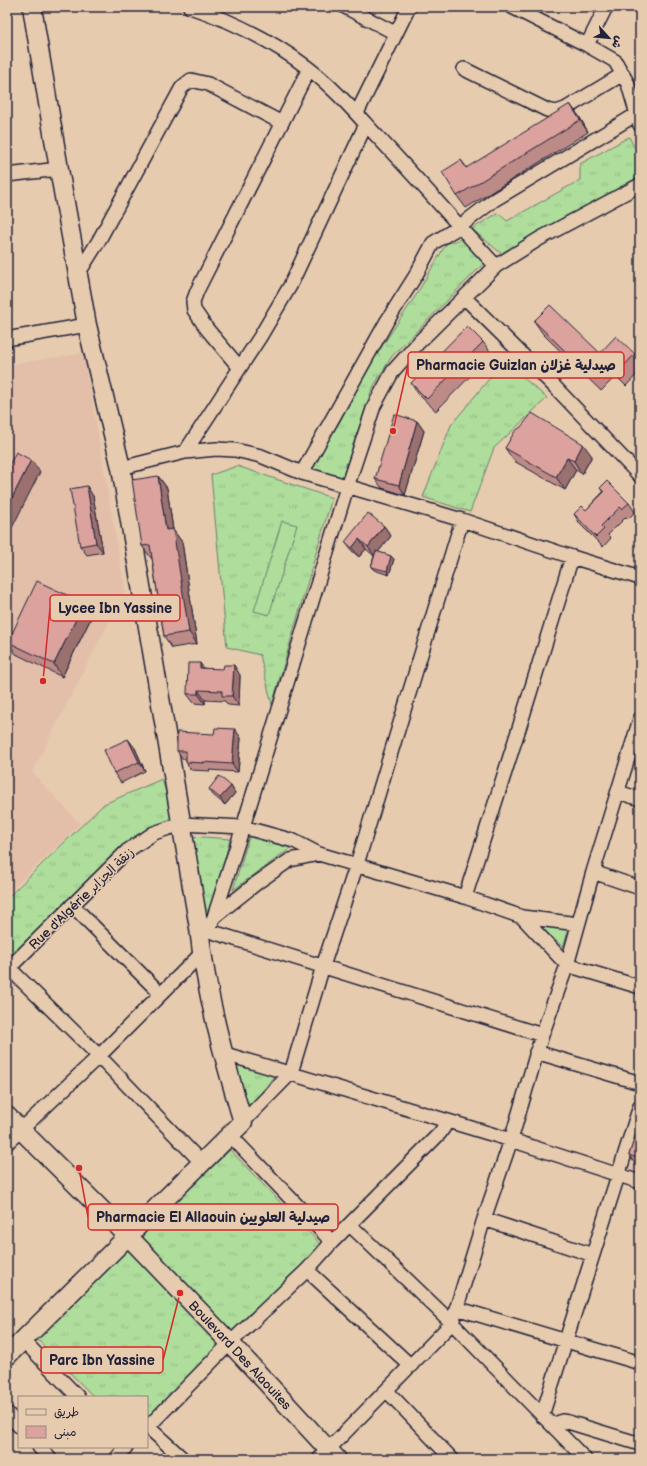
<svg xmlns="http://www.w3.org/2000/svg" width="647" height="1466" font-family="'Balsamiq Sans','Playpen Sans Arabic',sans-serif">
<defs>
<pattern id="grass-tufts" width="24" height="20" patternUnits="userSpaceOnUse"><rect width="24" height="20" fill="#afdd9c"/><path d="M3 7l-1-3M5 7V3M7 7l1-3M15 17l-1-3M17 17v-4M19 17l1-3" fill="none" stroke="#96bd87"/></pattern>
</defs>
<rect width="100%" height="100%" fill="#e6cbae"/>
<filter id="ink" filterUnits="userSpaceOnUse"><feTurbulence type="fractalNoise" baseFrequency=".025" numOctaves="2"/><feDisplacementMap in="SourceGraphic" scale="8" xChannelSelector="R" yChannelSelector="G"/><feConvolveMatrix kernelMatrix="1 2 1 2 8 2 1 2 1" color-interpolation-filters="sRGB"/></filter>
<g filter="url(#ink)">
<!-- built -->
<path fill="#e3bfa9" d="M84,353L125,591L32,772L80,824L7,894V365Z
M640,1139V1175L629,1172Z"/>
<!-- grass -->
<path fill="url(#grass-tufts)" stroke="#68806c" d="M629,137L640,158V176L502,254L472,229L498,213L507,221L580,180V164Z
M462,239L484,263L392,356L372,389L342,479L310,468L339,423L370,364L415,297L446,244Z
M504,361L547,398L494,448L470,512L423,497L451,425Z
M237,466L332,498L272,705L260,655L227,647L211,475Z
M162,779L174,821L129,842L12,957L7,952V898L104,804Z
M191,836L230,839L211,914L204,915Z
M249,837L291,848L233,890Z
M536,923L569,930L563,947Z
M237,1063L277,1074L250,1106L243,1105Z
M230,1150L324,1248L147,1419V1397H94L36,1338Z"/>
<!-- garden -->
<path fill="#afdd9c" stroke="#68806c" d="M282,521L297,525L269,615L254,611Z"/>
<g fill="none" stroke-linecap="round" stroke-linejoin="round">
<!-- street casing -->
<g stroke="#22223b" stroke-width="16">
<path id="street" d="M190,7C233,21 272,41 308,68C333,87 354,111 375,134C416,177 455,222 496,266
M345,7L395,33
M512,7L587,45L615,61L628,84L640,125
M587,45L606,7
M464,69L547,110L556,112L565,109L623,74
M357,113L409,7
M7,175L59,169
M78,274L98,242L182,87L191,80L208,84L282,123
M465,298L554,386L640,476
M7,340L12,338L87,325
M239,367L207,329L194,310L193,302L197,291L309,69
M185,452L260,337L290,286L366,124
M121,468L185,452L216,449L235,450L261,456L302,473L462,520L572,557L640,578
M302,473L387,321L416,275L433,243L459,227L494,200L637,114
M618,792L640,799
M593,872L640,888
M465,897L521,722L572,557
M72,905L161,994
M214,917L258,882L290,860L319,854
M522,917L567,965L640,987
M200,928L542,1035
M208,931L214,917L243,827L347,487L374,406L393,371L419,342L496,266L539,239L640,185
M9,968L99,1056L202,1163
M7,970L127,851L154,833L181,824L243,827L294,841L319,854L465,897L522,917L578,924
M536,1052L640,1083
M222,1053L511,1140L640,1182
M243,1122L291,1073L323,966L357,864L462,520
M230,1135L332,1242
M7,1143L99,1056L202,953
M484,1219L593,1255
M350,1225L452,1323L585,1459
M307,1270L411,1366
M456,1308L640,1363
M23,1340L78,1397
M387,1391L452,1459
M7,1413L19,1426
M542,1416L640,1106
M553,1425L562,1421L568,1422L640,1444
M148,1427L183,1459
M147,1428L230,1343L307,1270L332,1242L440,1133L448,1121
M39,1447L50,1459
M116,1459L126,1447
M319,1459L452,1323L484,1219L511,1140L542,1035L567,965L593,872L640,719"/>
</g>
<!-- secondary casing -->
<g stroke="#22223b" stroke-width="21">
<g id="secondary">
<path id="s1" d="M7,1116L128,1236L230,1343L337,1459"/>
<path d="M7,1356L243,1122C224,1059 206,994 199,928L121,468L87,325L59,169L32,7"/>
</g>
</g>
<!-- street -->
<use href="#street" stroke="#e6cbae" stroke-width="13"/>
<!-- secondary -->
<use href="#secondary" stroke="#e6cbae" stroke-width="18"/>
</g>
<!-- wall -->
<path fill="#bd8b87" stroke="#22223b" d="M579,116L588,132L466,208L457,196L461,160L467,168Z
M534,321L600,353L635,354L640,361V371L626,386L616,376L601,391L543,334Z
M483,342L492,354L436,411L419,395L411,383Z
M417,421L424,431L405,495L382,488L375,479Z
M505,448L592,456L582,474L576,470L565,490L514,461Z
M158,476L167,488L173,530L182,542L197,644L172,648L164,636L152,558H151L142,546Z
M600,488L629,503L635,512L628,519L626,517L608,535L611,538L603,547L580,524L574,514L586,510L603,492Z
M93,496L103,552L87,555L80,546Z
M384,526L391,536L378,552L391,556L394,559L389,575L374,570L371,567L374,556L366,549L359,557L352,551L345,542Z
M84,603L92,616L62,677L16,654L8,642Z
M203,668L240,675L239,706L228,705L225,701L205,700V704L194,703L187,694Z
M241,738L238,772L209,770L210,771L191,770L186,762V759H183L177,751Z
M135,748L145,771L121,783L114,773Z
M231,786L235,793L225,805L213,795L209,789Z
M640,1121V1168L637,1167L629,1155Z"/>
<!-- shaded-wall -->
<path fill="#9a716e" stroke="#22223b" d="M570,104L579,116L588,132L580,120Z
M417,421L424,431L405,495L399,485Z
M583,444L592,456L582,474L574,461Z
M567,458L576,470L565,490L556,477Z
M31,460L40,472L7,538V508Z
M158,476L167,488L173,530L182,542L197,644L189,632L166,530Z
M87,486L93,496L103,552L96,543Z
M384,526L391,536L375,556L368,547Z
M359,539L366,549L359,557L352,548Z
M391,556L394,559L389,575L387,571Z
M84,603L92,616L62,677L54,664Z
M200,663L207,673L200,668Z
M234,665L240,675L239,706L232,696Z
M198,690L205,700V704L198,694Z
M235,729L241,738L238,772L232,764Z
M128,739L135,748L145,771L139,762Z
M231,786L235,793L225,805L220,798Z"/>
<!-- building -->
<path fill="#dca29d" stroke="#22223b" d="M570,104L580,120L457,196L442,172L461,160L466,168Z
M550,305L600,353L616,336L635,354L617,373L607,364L593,378L534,321Z
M467,326L483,342L427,399L411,383Z
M532,413L583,444L574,461L567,458L556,477L505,448L515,431L521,427Z
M394,414L417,421L399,485L375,479Z
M16,452L31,460L7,508V469Z
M158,476L166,530L173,529L189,632L164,636L150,545L142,546L132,480Z
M607,481L629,503L622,509L620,507L601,526L604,529L596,537L574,514L582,506L586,510L604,492L600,488Z
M87,486L96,543L80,546L70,489Z
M368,513L384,526L368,547L359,539L352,548L345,542Z
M376,551L391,556L387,571L371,567Z
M37,581L84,603L54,664L8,642Z
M188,663H200V668L223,669L224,665H234L232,696H222V691L198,690V694H187Z
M215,728L235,729L232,764L203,762L204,763L186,762V751H177V732L214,734Z
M128,739L139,762L114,773L104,750Z
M219,776L231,786L220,798L209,789Z
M640,1121V1159L629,1155Z"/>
</g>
<g text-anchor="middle" stroke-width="3" stroke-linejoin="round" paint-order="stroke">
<!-- street labels -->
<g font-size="13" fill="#22223b" stroke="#e6cbae">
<text transform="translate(81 898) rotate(-44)" y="5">Rue d'Algérie زنقة الجزاير</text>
<text dy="5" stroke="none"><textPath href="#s1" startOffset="334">Boulevard Des Alaouites</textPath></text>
</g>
</g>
<!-- callouts -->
<path fill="none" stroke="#d62828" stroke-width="1.5" d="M393 431L408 365M43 681L50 608M79 1168L88 1217M180 1293L163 1360"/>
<g fill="#d62828" stroke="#e6cbae" stroke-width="1.5">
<circle cx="393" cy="431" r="4"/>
<circle cx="43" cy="681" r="4"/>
<circle cx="79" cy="1168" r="4"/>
<circle cx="180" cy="1293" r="4"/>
</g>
<g fill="#e6cbae" stroke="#d62828" stroke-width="1.5">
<rect x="408" y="352" width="216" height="26" rx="4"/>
<rect x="50" y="595" width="130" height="26" rx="4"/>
<rect x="88" y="1204" width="250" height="26" rx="4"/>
<rect x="41" y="1347" width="122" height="26" rx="4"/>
</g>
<g font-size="14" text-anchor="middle" font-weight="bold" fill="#22223b">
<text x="516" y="370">Pharmacie Guizlan صيدلية غزلان</text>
<text x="115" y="613">Lycee Ibn Yassine</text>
<text x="213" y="1222">Pharmacie El Allaouin صيدلية العلويين</text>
<text x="102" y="1365">Parc Ibn Yassine</text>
</g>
<!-- margin -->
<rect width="647" height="1466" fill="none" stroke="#e6cbae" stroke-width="24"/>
<rect x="12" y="12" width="623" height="1442" fill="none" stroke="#22223b" stroke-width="1.5" filter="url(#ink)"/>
<!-- legend -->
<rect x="18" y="1396" width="130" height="52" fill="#e6cbae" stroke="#988780"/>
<rect x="26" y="1409" width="20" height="6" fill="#e6cbae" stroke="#988780"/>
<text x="54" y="1416" font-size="12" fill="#22223b">طريق</text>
<rect x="26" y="1426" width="20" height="12" fill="#dca29d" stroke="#988780"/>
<text x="54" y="1436" font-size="12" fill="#22223b">مبنى</text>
<!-- north arrow -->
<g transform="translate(609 38) rotate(117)" stroke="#e6cbae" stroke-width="3" paint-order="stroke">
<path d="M0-3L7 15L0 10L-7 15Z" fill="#22223b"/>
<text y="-6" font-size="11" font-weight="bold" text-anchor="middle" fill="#22223b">ش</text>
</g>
</svg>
